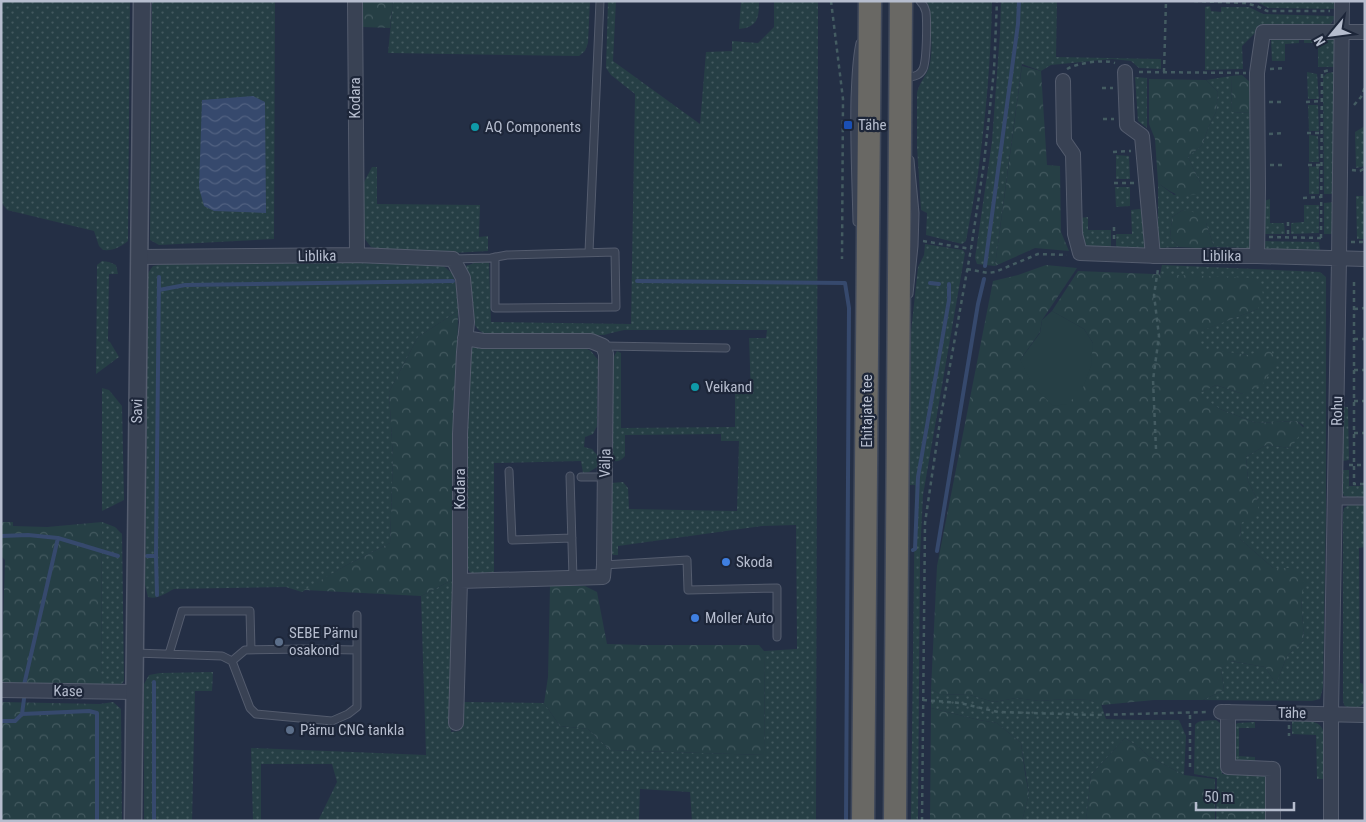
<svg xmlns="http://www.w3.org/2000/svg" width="1366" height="822" font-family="'Roboto Condensed',sans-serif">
<defs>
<pattern id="grass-dots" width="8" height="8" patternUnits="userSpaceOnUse" patternTransform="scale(1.25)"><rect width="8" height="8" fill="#263f45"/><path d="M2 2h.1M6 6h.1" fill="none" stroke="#43595f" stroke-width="1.8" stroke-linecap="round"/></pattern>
<pattern id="forest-crowns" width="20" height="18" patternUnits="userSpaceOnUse" patternTransform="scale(1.25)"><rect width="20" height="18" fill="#263f45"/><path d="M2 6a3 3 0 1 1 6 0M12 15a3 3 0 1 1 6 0" fill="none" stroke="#43595f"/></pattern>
<pattern id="water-waves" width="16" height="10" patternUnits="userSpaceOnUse" patternTransform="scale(1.25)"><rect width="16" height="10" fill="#36496d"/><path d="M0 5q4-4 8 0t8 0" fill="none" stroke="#516181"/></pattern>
</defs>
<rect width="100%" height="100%" fill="#242f45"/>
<!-- grass -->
<path fill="url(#grass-dots)" d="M1,1H130L128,241C120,247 114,251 103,250L99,246L94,231L7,210L1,202Z
M152,1H275L274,239L159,245L150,240Z
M393,1H590L588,43L585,51L579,56L388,53Z
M608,1H616L613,61L700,124L706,52L732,51V41L758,43L774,27V1H818L816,821H692L690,792L640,789L639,821H318L337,782L332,764H261V821H253L251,748L426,755L421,596L454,579L451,732L460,731L463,702L544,703L560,726L588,729L610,750L765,755L764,651L797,649L796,525L762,526L618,546V555H613L610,552L611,483L623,482L628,488L629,509L737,511L739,441H721V434L625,435V456C620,462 616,462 609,460L612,360L617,351L621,353V428L735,427V394H751L749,338H766L767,330H624L611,333L604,335L494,336C466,332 473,310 471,289C471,281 468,273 466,266L474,263L489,262L491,322L631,324L635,94L611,75L606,68Z
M741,1H759C759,18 758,27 739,29Z
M926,1H992C991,58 986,116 978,173C975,195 970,218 966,241L962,244L926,235L927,213L921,210L917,147V93C919,83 926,76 929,67C934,51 930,23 929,6Z
M1001,1H1057L1056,57L1161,59V69L1139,68L1131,61L1112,59L1051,65L1041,71L1022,64L995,266L977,264L975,258L992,141L1000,33Z
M1255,1H1334V9L1268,8Z
M1210,6L1211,11L1221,12V7H1249L1263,14L1334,16V19L1330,25L1325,26H1262L1242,46L1243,69L1205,70V7Z
M1299,35V43L1285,44V61H1272L1271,39Z
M1304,35L1334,38L1335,67H1318V43H1304Z
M1307,72L1317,74L1319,99H1308Z
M1334,72L1335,194H1324L1323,77L1327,73Z
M1231,76L1232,112L1251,113L1250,191H1254L1253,247L1250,248L1214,247L1206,223L1183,210L1172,217L1170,238L1179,247L1158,248V183L1174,195L1201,184L1188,157L1202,145L1209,126L1216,112L1218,92L1206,80Z
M1135,77L1147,78V128L1138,121Z
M1308,105H1318L1319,131H1309Z
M1365,126V166L1356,168L1355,132Z
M1309,135L1318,136L1319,162H1309Z
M1116,155L1129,156L1130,179H1116Z
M1319,166V194H1309V167Z
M372,167H377V204L480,205L479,237L488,236V251L452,253L380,249L371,247L364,238L363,184Z
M1115,187H1130V206L1116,207Z
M1356,196H1365V239H1357Z
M1270,199V223H1284L1285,234H1263L1264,201Z
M1334,202V234H1324V203Z
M1304,205H1319V233L1291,234V223L1304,222Z
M1139,209L1145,211L1147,248L1116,249V234H1132L1131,210Z
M1088,217V230H1111V248H1086L1082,245L1080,218Z
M1263,241L1319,242L1320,250H1326V253L1265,250Z
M925,244L963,250L965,253L923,495L920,555L918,821H911L915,485H909L911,332L918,267L924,255Z
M102,261L109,262L116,265L118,274H109L108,341L110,342L119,357L96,374L97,265Z
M355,263L442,265L452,273L458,292V311L418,337L389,392L393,458L390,543L345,566L302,592L286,587L174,589C166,593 157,600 148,597L145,585L148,273L153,266L164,264Z
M1162,265L1320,272L1326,277V511L1323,687L1320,699L1312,701L1203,700L1224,690L1221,669L1230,661L1265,667L1276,684L1287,656L1304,640L1301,597L1293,568H1273L1240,539L1241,523L1258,501L1248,481L1246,457L1266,445L1291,448L1304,426L1297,421L1256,423L1220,409L1197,394L1216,385L1243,394L1248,355L1201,349L1200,331L1258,309L1160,274Z
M472,346L481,347L585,348L591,351L598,360L597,426L593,434L585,437L584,447L592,449L598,456L597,467L589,472L583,473L581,461L494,463V575H473L469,571L464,561L467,350Z
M102,388L109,390L122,406L124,500L102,511Z
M1341,407H1348L1349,460L1342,461Z
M1342,470H1349V486H1365V497H1349L1344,496L1342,491Z
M1349,505H1365V547L1359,548L1360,683L1363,684L1364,703L1358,708L1346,707L1344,705L1343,700V514L1344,508Z
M102,522L115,527L122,534L124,681L119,687H101Z
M213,672L212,691H195L192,821H144V684L149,675L160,673Z
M931,689L940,694L970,695L994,702L1016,698L1040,701L1064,699L1089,700L1101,704L1106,719L1139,720H1179L1186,736L1184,775L1148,756L1139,747L1125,738L1091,775L1086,821H1022L1029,794L1021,743L997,723L979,720L931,708Z
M113,702L121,709L122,821H100V704Z
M1216,720L1220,723L1223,727L1222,774L1263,775L1267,777L1268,821H1216L1217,778L1194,774L1195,725C1199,719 1209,721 1216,720Z
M1292,721C1303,722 1318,718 1323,730L1324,779H1317L1316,735L1292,734Z
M1255,722V728H1239V756L1255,757V761H1236L1234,759V725L1238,723Z"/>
<!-- forest -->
<path fill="url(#forest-crowns)" d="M363,1H393L390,28L362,27Z
M1022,66L1041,71L1047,165L1060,166L1061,232L1069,251L1035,248L995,266Z
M1242,75L1251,83V113L1232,112L1231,76Z
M1149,79L1206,80L1218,92L1216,112L1209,126L1202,145L1188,157L1201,184V193C1180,199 1175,195 1158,183L1155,139L1149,124Z
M1183,210L1207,215L1206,223L1214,247L1197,248L1179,247L1170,238L1172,217Z
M1046,265L1077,268L1042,320L1040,332L1020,360L1093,343L1084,329L1052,311L1078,271L1255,278L1261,283L1263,295L1258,309L1201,331V348L1248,355L1270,348L1276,362L1263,384L1243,394L1216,385L1198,394L1220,409L1256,423L1297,421L1304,428L1291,448L1266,445L1246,457L1248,481L1258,501V514L1241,523L1240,539L1273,568H1293L1305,583L1301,597L1304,640L1287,656L1276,684L1265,667L1231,661L1221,669L1224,690L1203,700H1154L1102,705L1089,700L1064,699L1040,701L1016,698L994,702L970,695L940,694L931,689L937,566L993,281L1018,275Z
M458,311L454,579L421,596L304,590L345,566L390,543L393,458L389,392L418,337Z
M1,522H13V526L47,527L102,522L101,687L15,685L1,681L5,560L1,556Z
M550,586H585L597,592L607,644L643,645H759L764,651L765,755L610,750L588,729L560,726L544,703L548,677Z
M1,702L100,704V821H1Z
M931,708L979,720L997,723L1021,743L1025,773L1029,794L1022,821H930Z
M1125,738L1139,747L1148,756L1184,775L1215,779V821H1086L1091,775Z
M1235,796L1246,807L1245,819H1228V797Z"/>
<!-- garden -->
<path fill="#263f45" d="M1052,311L1084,329L1093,343L1091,366L1082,390L1067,404L1053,406L1034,387L1020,360L1040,333L1042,320Z"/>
<!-- water -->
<path fill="url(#water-waves)" d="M253,96L265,102L266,213L214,211L204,206L199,188L202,100Z"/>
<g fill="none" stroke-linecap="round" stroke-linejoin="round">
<!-- stream -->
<path stroke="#36496d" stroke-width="4" d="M985,266L1018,24L1019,1
M637,281L845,283L849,308L846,821
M930,283L939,284
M159,290L185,285L453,281
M1,536L28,535L58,538
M913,550L915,549L918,477L949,300V284
M937,551L978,304L984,279
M147,556H156
M157,595L156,556L159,277
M24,685L58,538L118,556
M22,714L89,711L97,713V821
M1,721H15L22,714L24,699
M154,821V682"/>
<!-- service casing -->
<g stroke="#545c6e" stroke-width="9">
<path id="service" d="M910,77C916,76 920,75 923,69C927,60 927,22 926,12C925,7 923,4 920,1
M857,222C856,181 854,139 855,98C856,79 856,61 860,43
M589,252L600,1
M453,259L491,258L507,255L615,252L616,307L495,308V257
M909,294L914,246L915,213L910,160
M603,346L726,348
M509,471L512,540L572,538
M570,476L573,578
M581,477H605
M1335,501H1365
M604,565L687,560L688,590L777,588V637
M135,653L222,656L232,661L250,708L256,714L332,721L348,714L357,707V615
M169,654L182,611H250L251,650
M232,661L245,650L304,649L357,650"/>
</g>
<!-- minor casing -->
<g stroke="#545c6e" stroke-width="16">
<path id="minor" d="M355,1L357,255
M1125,72L1127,125L1142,136L1153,256
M1063,81L1064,141L1073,154L1075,234L1080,253L1159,256H1257L1365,259
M1257,256L1258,188L1257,73L1263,32H1365
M139,257L357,255L453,259L463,278L467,322L464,352L460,434V581L456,723
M460,581L603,577L604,565L606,354L603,346L591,341H483L465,338
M1,690L134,692
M1221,712L1365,715
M1228,712V767L1273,769V821
M1331,821V714L1339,259L1342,1"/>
</g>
<!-- tertiary casing -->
<g stroke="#545c6e" stroke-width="19">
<path id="tertiary" d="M133,821L142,1"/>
</g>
<!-- trunk casing -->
<g stroke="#40495b" stroke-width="25">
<path id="trunk" d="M863,821L870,1
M895,821L901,1"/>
</g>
<!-- path -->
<path stroke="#445c62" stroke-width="2.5" stroke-dasharray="4 4" stroke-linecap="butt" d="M831,1L843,99L842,259
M1194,1L1245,3L1257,6L1267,11H1330
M1067,69C1077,63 1104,59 1115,63
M1270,69L1286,68
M1139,72L1246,73
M1164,72L1166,1
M1102,88H1113
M1269,102H1282
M1306,102L1321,101
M1354,105L1361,97L1365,87
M1103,119H1114
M1307,133H1321
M1269,134L1283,133
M1113,152L1131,151
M1270,165H1284
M1308,165H1321
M1352,170L1360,171L1365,168
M1114,183H1135
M1303,198L1321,197
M1288,222V237
M1114,227V241
M1269,237L1321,238
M1321,238L1322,72L1330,70
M923,241L971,249
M1351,242H1365
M967,269L988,273L995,272L1038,254L1067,255
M1354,282V484H1365
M1354,309L1365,308
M1354,339H1365
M1354,370H1365
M1354,401H1365
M1354,433H1365
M1156,449L1153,380L1159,336L1154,295L1158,269
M1349,465H1365
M923,700L960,703L998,712L1095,715L1209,712
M1289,725V736
M1190,767V712
M922,821L925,523L940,421L971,249L984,163L994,70L997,1"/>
<!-- service -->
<use href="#service" stroke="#394254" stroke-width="7"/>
<!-- minor -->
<use href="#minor" stroke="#394254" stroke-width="14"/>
<!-- tertiary -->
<use href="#tertiary" stroke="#394254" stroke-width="16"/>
<!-- trunk -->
<use href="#trunk" stroke="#696864" stroke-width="22"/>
</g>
<!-- markers -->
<rect fill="#1a4fb4" stroke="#1d2639" stroke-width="2" x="843" y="120" width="10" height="10" rx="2.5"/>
<g fill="#0f9aa8" stroke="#1d2639" stroke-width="2">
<circle cx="475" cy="127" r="5"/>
<circle cx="695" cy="387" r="5"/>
</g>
<g fill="#3f7fe0" stroke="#1d2639" stroke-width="2">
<circle cx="726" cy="562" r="5"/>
<circle cx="695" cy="618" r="5"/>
</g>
<g fill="#5c6f8a" stroke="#1d2639" stroke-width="2">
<circle cx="279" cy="642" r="5"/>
<circle cx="290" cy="730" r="5"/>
</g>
<g text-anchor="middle" stroke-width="4.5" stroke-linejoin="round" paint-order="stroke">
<!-- street labels -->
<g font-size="15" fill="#b6bdce" stroke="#1d2639">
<text transform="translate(355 98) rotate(-90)" y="5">Kodara</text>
<text transform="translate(317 256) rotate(-1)" y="5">Liblika</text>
<text x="1222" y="261">Liblika</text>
<text transform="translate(137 411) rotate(-89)" y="5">Savi</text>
<text transform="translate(867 411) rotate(-90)" y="5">Ehitajate tee</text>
<text transform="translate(1337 411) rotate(-89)" y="5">Rohu</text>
<text transform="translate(605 463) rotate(-89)" y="5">Välja</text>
<text transform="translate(460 489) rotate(-90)" y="5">Kodara</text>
<text transform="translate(68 691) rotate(1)" y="5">Kase</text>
<text transform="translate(1292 713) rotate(1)" y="5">Tähe</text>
</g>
<!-- poi labels -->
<g font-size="15" fill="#b6bdce" stroke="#1d2639" text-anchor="start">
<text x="858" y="130">Tähe</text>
<text x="485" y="132">AQ Components</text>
<text x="705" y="392">Veikand</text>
<text x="736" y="567">Skoda</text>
<text x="705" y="623">Moller Auto</text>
<text x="289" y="638">SEBE Pärnu<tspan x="289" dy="17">osakond</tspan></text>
<text x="300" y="735">Pärnu CNG tankla</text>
</g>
</g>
<!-- border -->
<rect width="1366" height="822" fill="none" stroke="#b6bdce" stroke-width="5"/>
<!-- north arrow -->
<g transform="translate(1331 35) rotate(241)" stroke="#1d2639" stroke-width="4" paint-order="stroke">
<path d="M0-4L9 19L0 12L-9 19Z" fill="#b6bdce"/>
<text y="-8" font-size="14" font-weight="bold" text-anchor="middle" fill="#b6bdce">N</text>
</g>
<!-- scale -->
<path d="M1196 802v8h98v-8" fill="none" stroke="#b6bdce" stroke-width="2.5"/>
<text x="1204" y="802" font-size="15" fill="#b6bdce" stroke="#1d2639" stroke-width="4" paint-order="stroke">50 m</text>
</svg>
